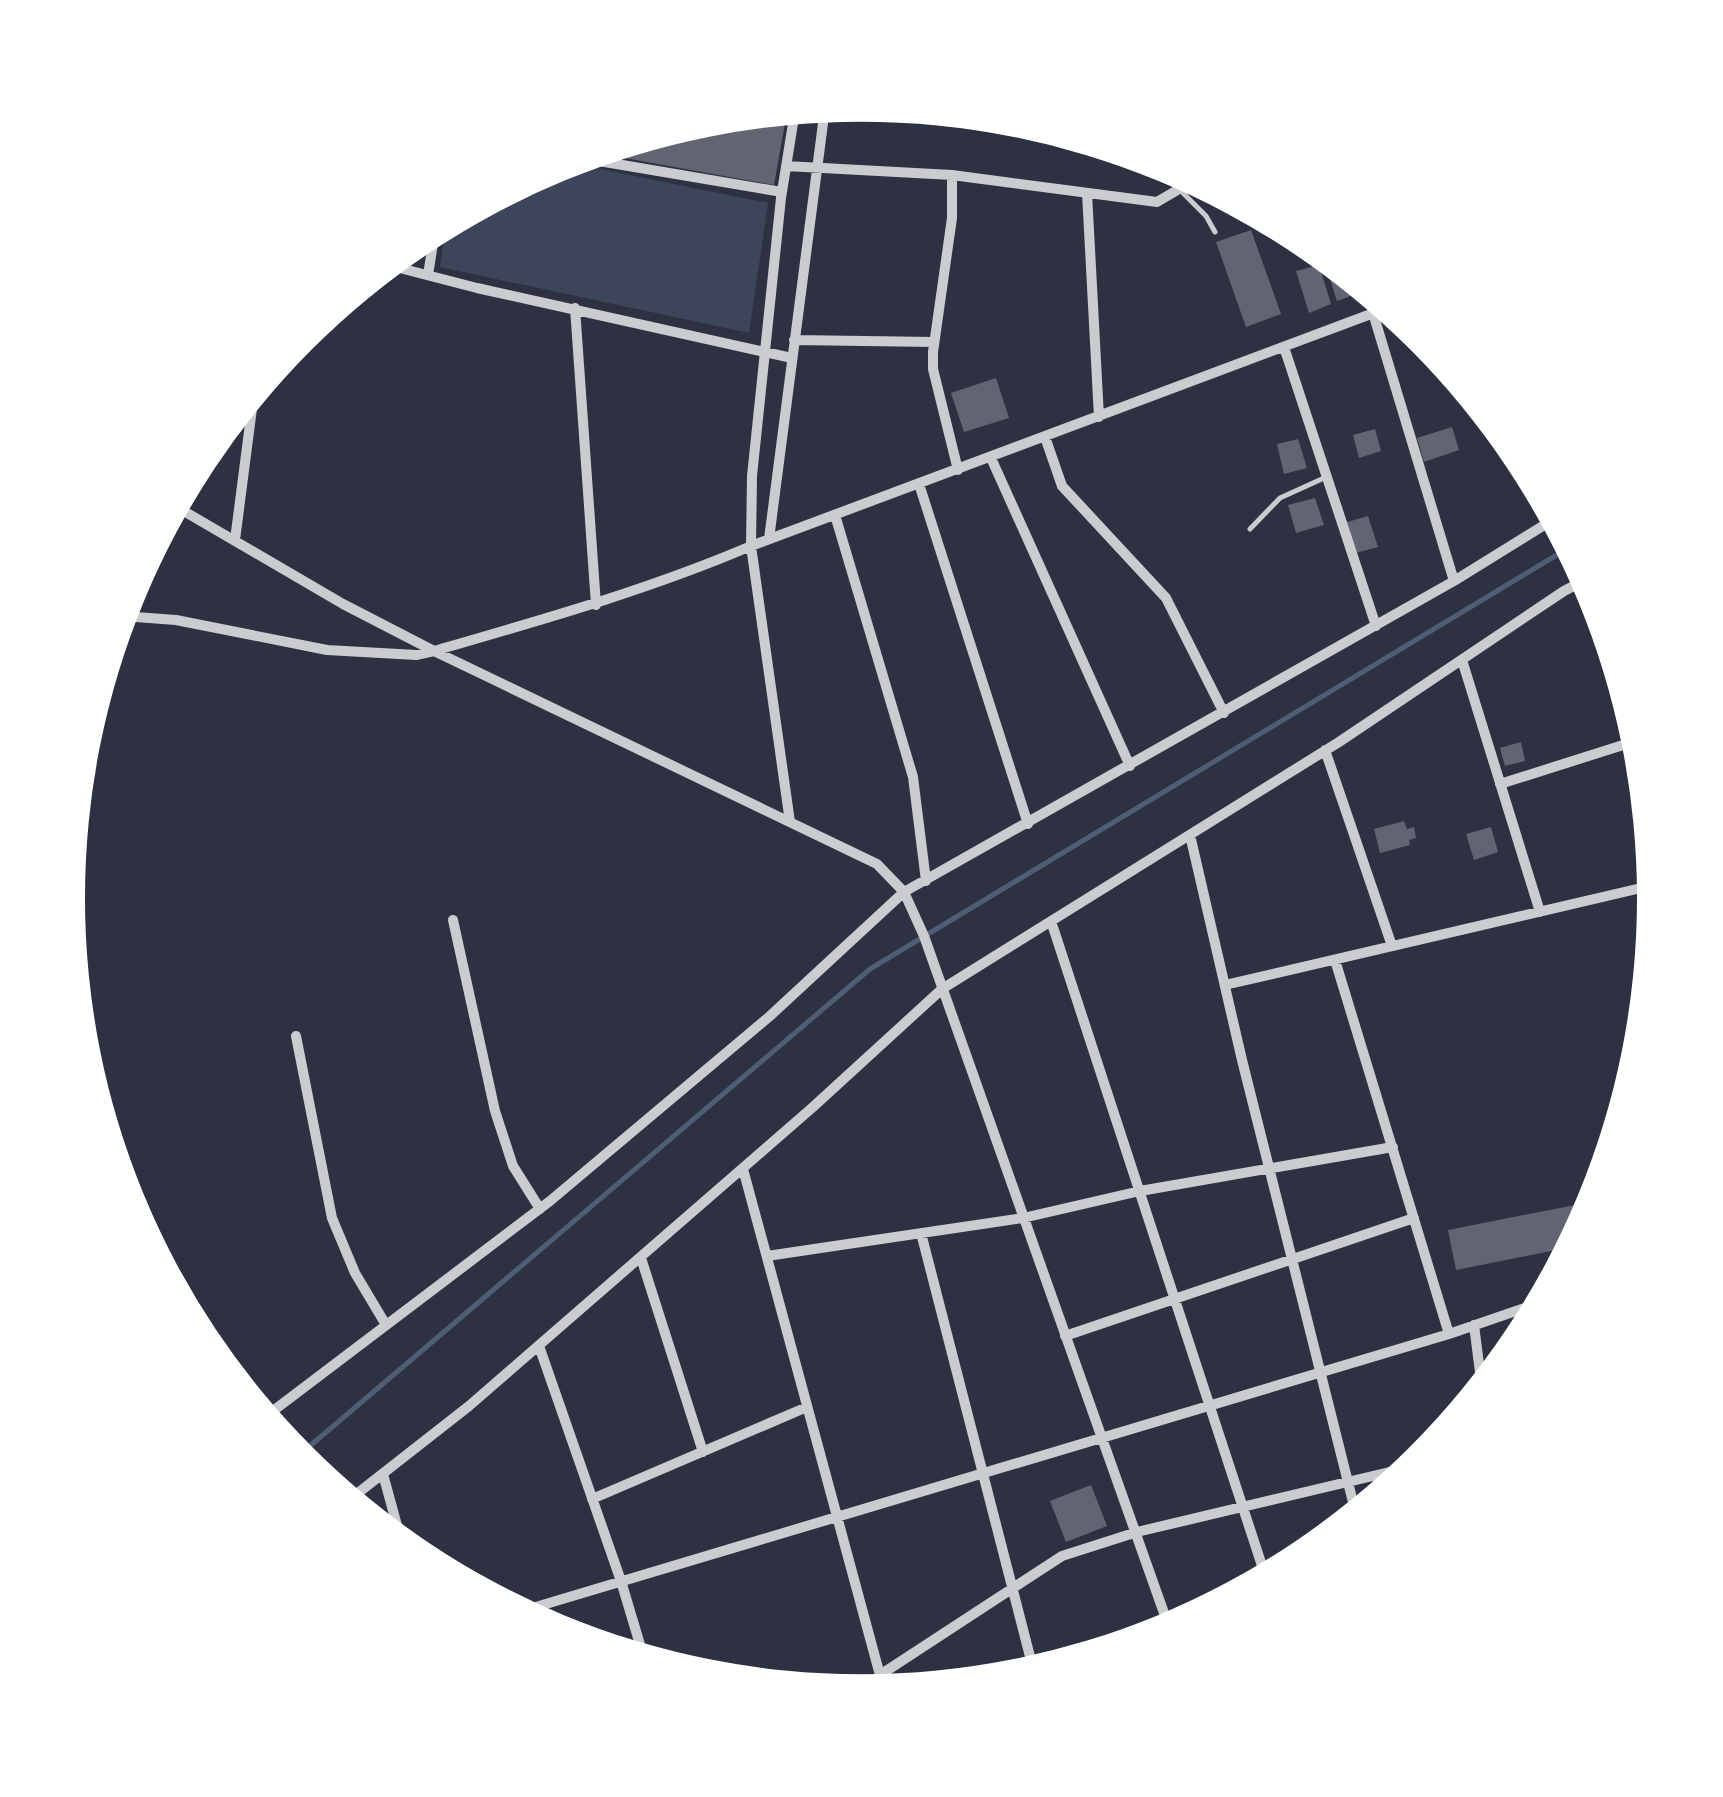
<svg xmlns="http://www.w3.org/2000/svg" width="1723" height="1797" font-family="Mulish,sans-serif">
<rect width="100%" height="100%" fill="#2d3142"/>
<!-- green -->
<path fill="#3c4559" d="M566,162L768,203L749,333L440,267L446,224Z"/>
<g fill="none" stroke-linecap="round" stroke-linejoin="round">
<!-- stream -->
<path stroke="#4f5d75" stroke-width="5" d="M297,1457L870,969L1570,547"/>
</g>
<!-- building -->
<path fill="#626471" d="M787,112L774,185L597,153L707,120Z
M1251,230L1281,314L1246,327L1216,242Z
M1331,261L1363,288L1364,291L1337,301L1325,263Z
M1319,265L1331,304L1309,313L1296,271Z
M1443,362L1461,383L1447,388L1439,363Z
M996,378L1009,418L964,432L951,393Z
M1452,427L1459,450L1424,462L1417,438Z
M1375,429L1381,451L1359,458L1353,435Z
M1298,439L1307,468L1284,474L1277,444Z
M1315,498L1324,525L1296,533L1288,505Z
M1368,516L1378,547L1352,554L1344,523Z
M1521,742L1525,761L1505,766L1500,748Z
M1404,821L1407,829L1414,827L1416,838L1409,840L1410,845L1380,853L1374,829Z
M1491,827L1498,852L1474,860L1466,834Z
M1595,1201L1571,1247L1456,1270L1448,1230Z
M1091,1485L1107,1526L1066,1542L1050,1501Z"/>
<g fill="none" stroke-linecap="round" stroke-linejoin="round">
<!-- service -->
<path stroke="#caccd0" stroke-width="5" d="M1179,189L1206,216L1215,232
M1250,529L1280,498L1324,478"/>
<!-- minor -->
<path stroke="#caccd0" stroke-width="10" d="M581,158L782,192
M786,166L952,175L1157,202L1179,189L1186,176
M952,175V218L933,352V369L958,470
M1087,193L1099,417
M388,265L477,288L792,358
M428,275L435,231
M575,308L596,605
M1373,313L1454,581
M794,340L934,342
M1284,347L1376,626
M1045,437L1062,486L1166,598L1224,713
M991,458L1130,766
M1535,482L1548,523
M919,484L1028,824
M175,506L343,604L434,651L877,864L904,892L924,936L1170,1630
M835,515L913,777L926,881
M769,539L825,108
M235,540L254,393
M122,616L176,620L327,650L416,655L434,651C541,620 648,590 751,546L1387,308
M1462,660L1540,912
M1325,750L1392,946
M1500,784L1639,740
M790,822L751,546L752,476L781,198L795,111
M1190,835L1242,1060L1356,1514
M453,920L495,1111L513,1166L540,1209
M1051,921L1266,1578
M1335,960L1449,1334
M1225,985L1654,885
M296,1036L332,1218L355,1273L386,1325
M743,1169L884,1690
M921,1233L1034,1672
M767,1256L1023,1218L1140,1191L1393,1147
M641,1258L703,1452
M1474,1325L1482,1388
M1065,1336L1414,1218
M539,1346L621,1581L644,1658
M265,1417L550,1201L770,1016L904,892L1454,581L1554,519
M383,1474L402,1544
M592,1499L807,1407
M349,1500L469,1406L813,1107L942,989L1339,742L1564,591L1587,579
M519,1612L1449,1334L1542,1302
M880,1675L1062,1556L1137,1532L1415,1466"/>
</g>
<!-- crop -->
<path d="M0 0H1723V1797H0ZM85 898a776 776 0 1 1 1552 0a776 776 0 1 1-1552 0Z" fill="#fff" fill-rule="evenodd"/>
</svg>
